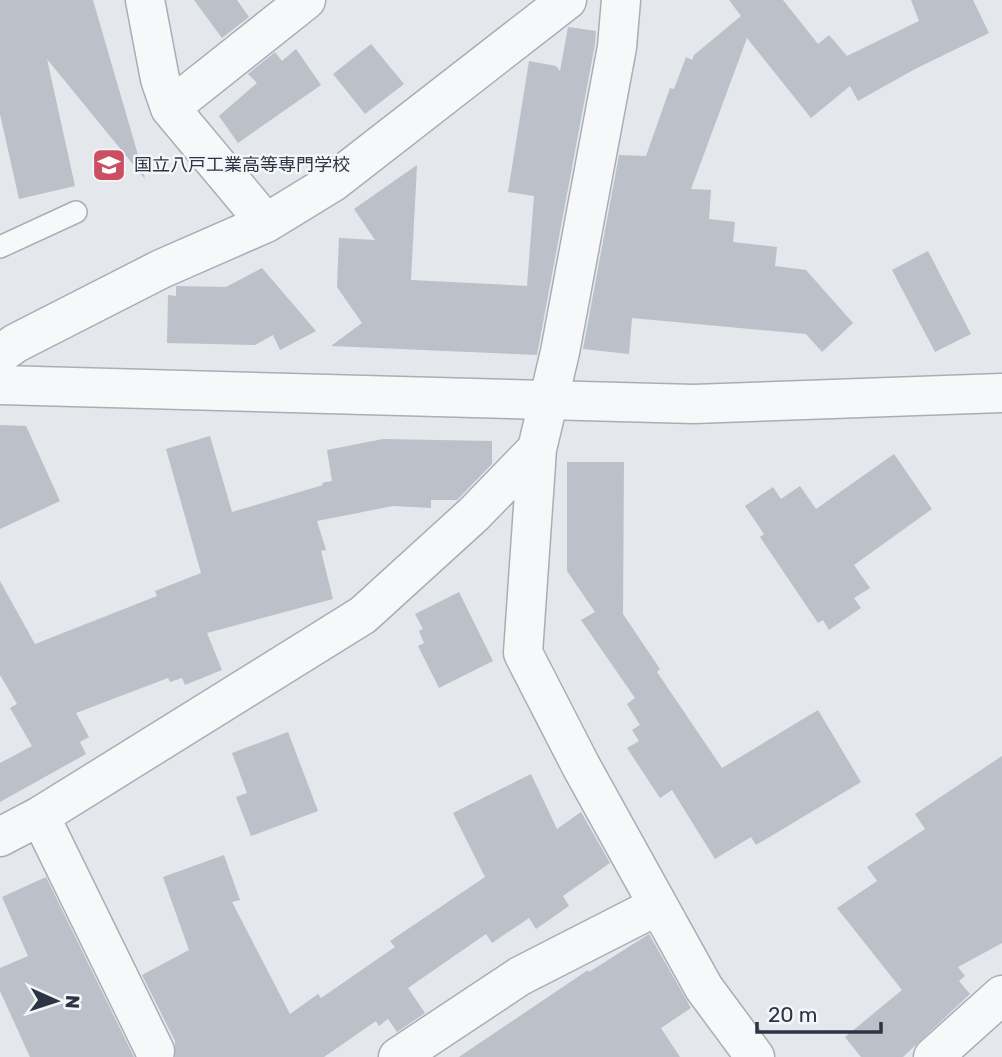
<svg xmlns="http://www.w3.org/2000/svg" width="1002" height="1057" font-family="Rubik,'Noto Sans JP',sans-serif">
<rect width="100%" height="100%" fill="#e4e7eb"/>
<!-- building -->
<path fill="#bbc0c9" d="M0,0H93L145,179L47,59L75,186L19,199L0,114Z
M194,0H237L249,17L222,38Z
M729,0H783L818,44L829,35L847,56L919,21L911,0H973L989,33L915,69L858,101L850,86L811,118L747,38L691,189L711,190L709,219L735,222L733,242L777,247L775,266L806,270L853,323L822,352L806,334L632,318L629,354L583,349L619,155L646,156L670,88L674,89L686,57L692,60L694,55L741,16Z
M568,27L596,31L595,44L537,355L331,346L362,323L337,287L339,238L375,240L354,209L417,165L411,280L527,286L534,196L508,192L529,61L556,66L560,71Z
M371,44L404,84L365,114L333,74Z
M296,49L321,85L238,143L219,116L257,83L248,74L275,52L282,61Z
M928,251L971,334L935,352L892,270Z
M262,268L316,331L280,350L273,335L255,345L167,343L168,295L176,296V286L226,287Z
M0,425L26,426L60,501L0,529Z
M210,436L232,512L323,485L322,483L332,481L327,450L383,439L492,441V464L457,500H431V508L393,506L317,521L326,550L321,551L333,599L207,633L222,670L185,685L182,678L170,682L168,678L76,713L89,737L80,742L86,754L0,802V763L32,746L10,708L17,704L0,675V581L35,644L157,596L155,591L201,573L166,449Z
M894,454L932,509L854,565L870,588L854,598L861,608L829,630L823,620L818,623L760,537L764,534L745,506L773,487L781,499L800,486L816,509Z
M567,462H624L623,614L660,669L657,672L722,768L818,710L861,782L756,845L751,837L715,859L672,790L660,798L627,748L639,741L632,730L640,725L627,704L635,698L581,620L595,612L567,571Z
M459,592L493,661L439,688L418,646L424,643L419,631L423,629L415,614Z
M288,732L318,811L251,836L236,797L247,793L232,753Z
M1002,756V943L958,967L965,976L959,981L970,994L903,1057H861L845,1037L902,990L837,908L877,881L867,867L925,829L915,814Z
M531,774L557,829L581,812L610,863L563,896L569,906L536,929L529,918L492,943L486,934L408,988L425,1013L397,1032L388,1019L379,1026L376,1021L324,1057H175V1041L142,975L189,950L163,877L224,855L240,900L232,902L290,1014L318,994L321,998L395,947L390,941L485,877L453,813Z
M46,877L134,1057H30L0,991V968L28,956L2,897Z
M649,934L691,1008L661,1028L680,1057H459L588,970L589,972Z"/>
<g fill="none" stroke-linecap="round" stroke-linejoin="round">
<!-- service casing -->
<g stroke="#a9aeb6" stroke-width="24">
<path id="service" d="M0,247L76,212"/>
</g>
<!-- minor casing -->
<g stroke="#a9aeb6" stroke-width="41">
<path id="minor" d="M145,0L160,79L170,108L266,223
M621,0L617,47L560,352L537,449L523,653L581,766L704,988L755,1057
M170,108L306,0
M0,354L16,343L161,269L266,223L333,182L567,0
M40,816L155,1051
M0,837L40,816L363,615L474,514L537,449
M398,1057L520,976L657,906
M933,1057L1002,995"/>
</g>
<!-- tertiary casing -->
<g stroke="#a9aeb6" stroke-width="41">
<path id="tertiary" d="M0,385L694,404L1002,393"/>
</g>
<!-- service -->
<use href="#service" stroke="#f7f8fa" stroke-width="21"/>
<!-- minor -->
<use href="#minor" stroke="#f7f8fa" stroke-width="38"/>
<!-- tertiary -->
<use href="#tertiary" stroke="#f7f8fa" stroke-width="38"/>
</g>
<!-- icons -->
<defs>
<g id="university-square" transform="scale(1.75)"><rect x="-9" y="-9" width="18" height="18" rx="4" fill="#cb4e62" stroke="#f4f6f9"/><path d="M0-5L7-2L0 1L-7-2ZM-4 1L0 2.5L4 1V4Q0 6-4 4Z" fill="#fff"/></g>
</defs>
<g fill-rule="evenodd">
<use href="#university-square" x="109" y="165"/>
</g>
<g text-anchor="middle" stroke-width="5" stroke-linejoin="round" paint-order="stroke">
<!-- poi labels -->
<g font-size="18" fill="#2c3544" stroke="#f4f6f9" text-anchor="start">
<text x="134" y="171">国立八戸工業高等専門学校</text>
</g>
</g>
<!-- north arrow -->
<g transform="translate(56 1001) rotate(93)" stroke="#f4f6f9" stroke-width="5" paint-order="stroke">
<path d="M0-5L12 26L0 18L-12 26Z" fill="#2c3544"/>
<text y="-10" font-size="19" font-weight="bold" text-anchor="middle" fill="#2c3544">N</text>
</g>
<!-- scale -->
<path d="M757 1022v10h124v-10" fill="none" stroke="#2c3544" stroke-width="3.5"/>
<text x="768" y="1022" font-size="21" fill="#2c3544" stroke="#f4f6f9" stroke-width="5" paint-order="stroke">20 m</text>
</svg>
